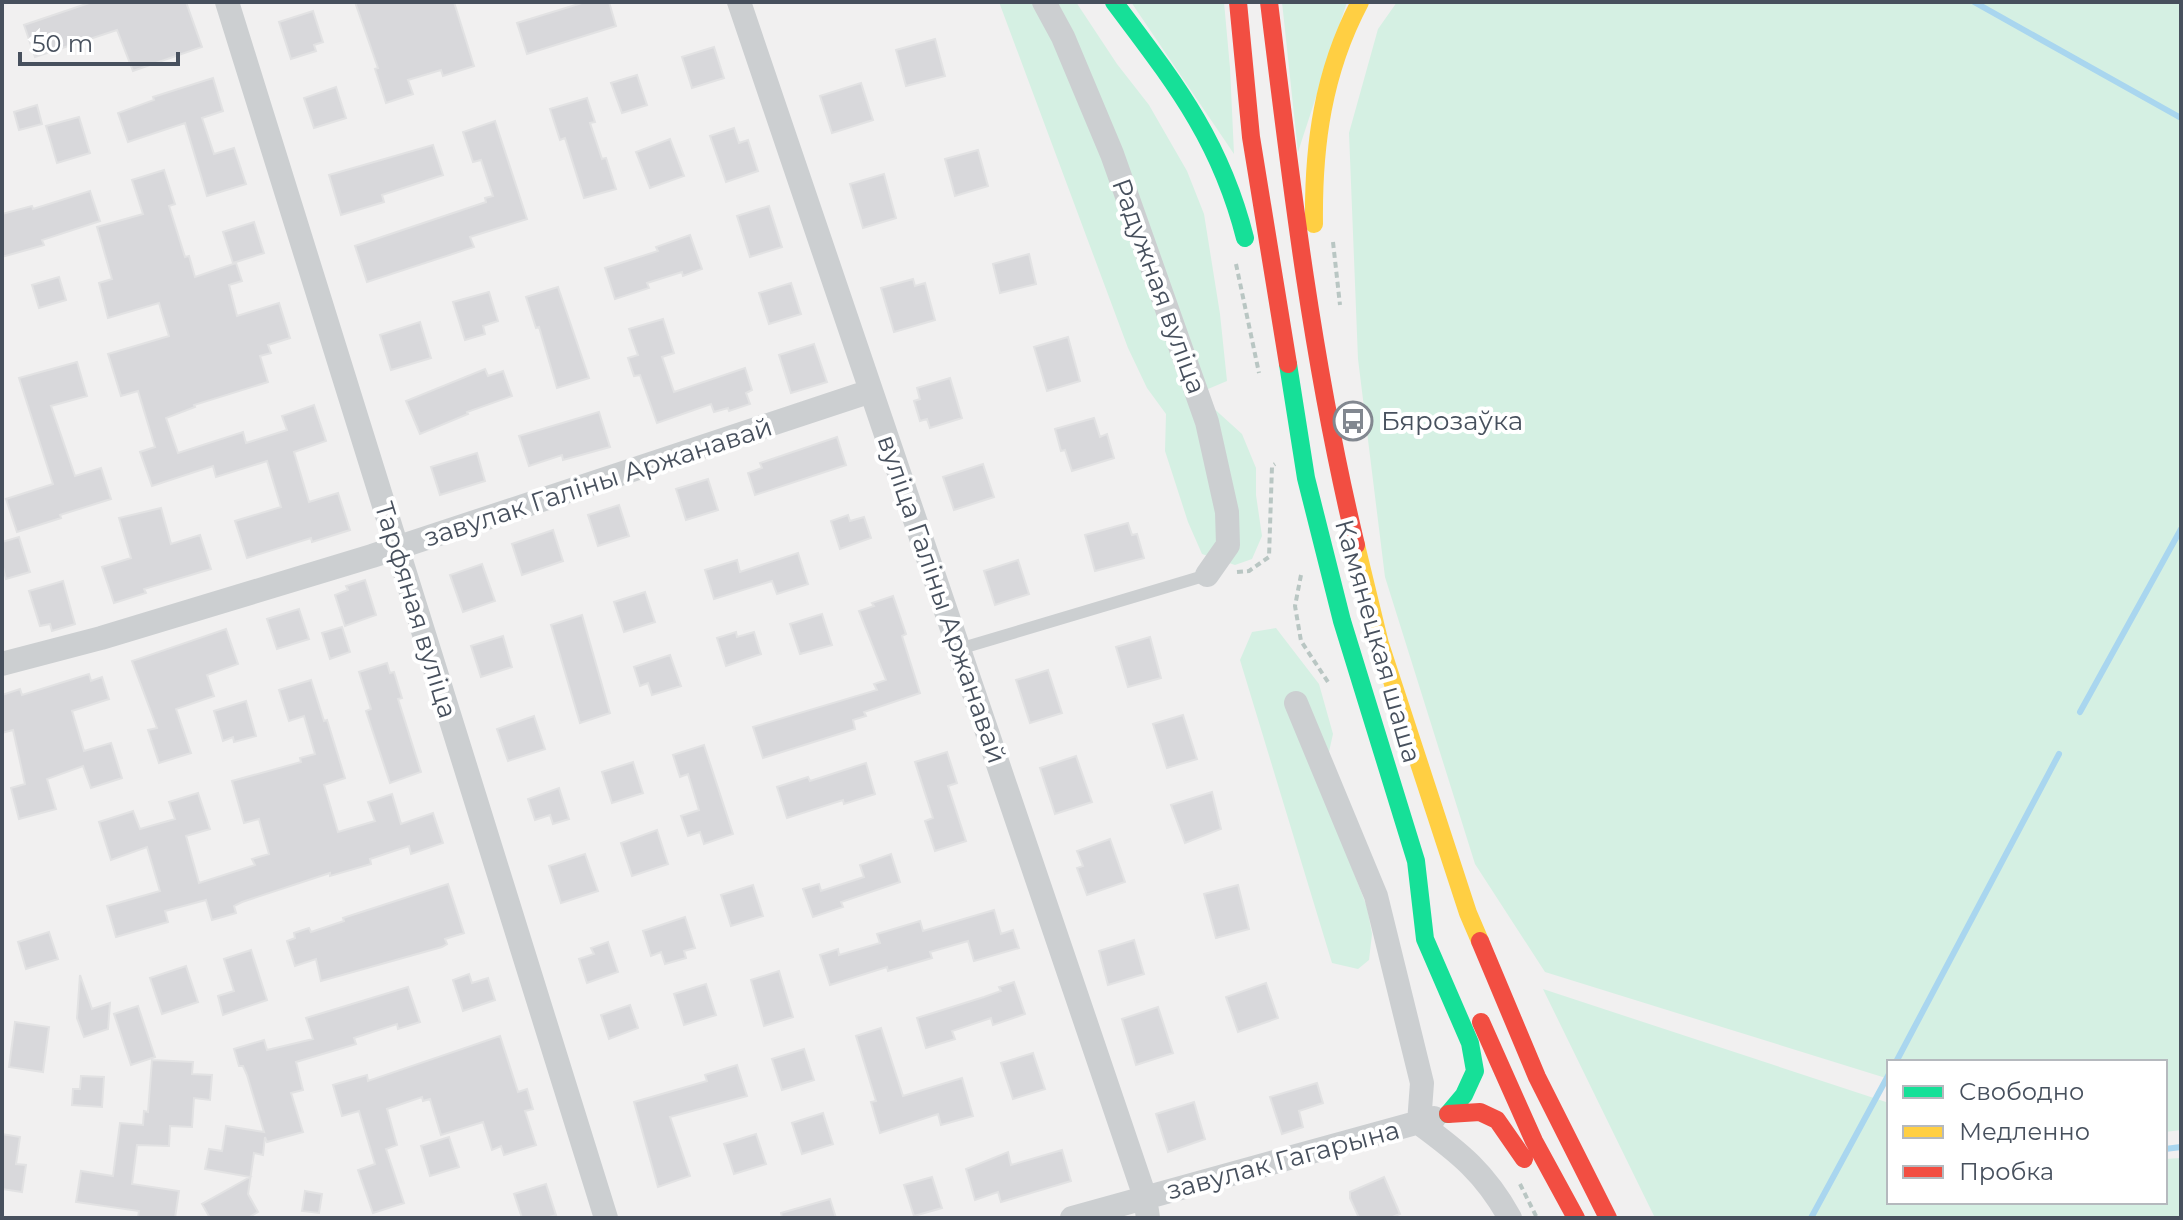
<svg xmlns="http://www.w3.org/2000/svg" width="2183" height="1220" font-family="Montserrat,sans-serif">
<rect width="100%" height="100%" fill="#f1f0f0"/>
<!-- green -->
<path fill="#d5f0e3" d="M999,2H1076L1117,64L1149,105L1187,171L1204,214L1220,314L1227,381L1208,389L1210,405L1242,434L1256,468V495L1262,536L1252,559L1235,565L1202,554L1188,522L1165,451L1166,414L1147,388L1128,348Z
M1131,2H1224L1230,68L1234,154Z
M1282,2H1347L1298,152Z
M1397,2H2181V1130L2165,1132V1062H1889V1079L1545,972L1475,864L1385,577L1358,359L1349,133L1378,29Z
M1276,628L1319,684L1333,734L1321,787L1367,907L1372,934L1369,960L1358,969L1332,963L1240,660L1252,632Z
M1543,989L1889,1103V1202H2165V1159L2181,1158V1218H1655Z"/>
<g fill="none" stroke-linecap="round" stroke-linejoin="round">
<!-- stream -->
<path stroke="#a9d6ef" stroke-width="6" d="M1974,2L2181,118
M2080,712L2181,529
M1896,1062L2059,754
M2165,1149L2181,1147
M1811,1218L1889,1074"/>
</g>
<!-- building -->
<path fill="#d8d8db" stroke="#e2e2e3" stroke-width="2" d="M92,2H186L202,47L133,71L117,30L35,57L24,25Z
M355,2H454L474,66L443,76L441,70L408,80L413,94L386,103L375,69L378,68Z
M585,2H609L616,26L527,54L517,23Z
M313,11L323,42L314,45L316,51L291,59L279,22Z
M935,39L945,76L906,86L896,50Z
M714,47L724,78L692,88L682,57Z
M637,75L647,105L622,113L611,83Z
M213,78L223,111L202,118L214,154L234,148L246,184L207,196L185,123L128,142L118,113L154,100L153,97Z
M861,83L873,120L832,133L820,96Z
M336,87L346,118L314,128L304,98Z
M587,98L595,122L590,123L602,159L606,158L616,189L584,198L565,138L560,140L550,109Z
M37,105L42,124L19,130L14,112Z
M79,117L90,153L57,163L46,126Z
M495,121L527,219L470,237L474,247L367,282L355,246L486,202L485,198L493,196L481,160L473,162L463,132Z
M734,128L739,143L748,140L758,171L726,182L710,136Z
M670,139L684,176L650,188L636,152Z
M433,145L443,175L382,195L384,202L341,215L329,175Z
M978,150L988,186L955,196L945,159Z
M164,170L175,204L169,206L185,257L189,256L195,277L236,263L242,281L229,285L237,316L279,303L290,338L268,345L271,353L260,356L268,382L194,405L195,407L166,418L178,453L243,432L246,443L287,430L282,416L314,405L326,441L294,452L309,502L338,493L350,530L312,542L311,538L247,558L235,521L281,507L267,461L216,477L213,466L152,486L140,452L155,447L138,391L121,396L108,354L169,336L159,303L108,318L99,283L112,279L97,227L143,214L132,180Z
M884,174L896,218L863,228L850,184Z
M90,191L100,221L42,240L44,245L2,257V214L32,206L33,209Z
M769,206L782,247L750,257L737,216Z
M254,222L264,253L233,263L223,232Z
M690,235L702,269L683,276L682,272L647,283L649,288L615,299L605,268L658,251L656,247Z
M1029,254L1036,284L1000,293L993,264Z
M59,277L66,300L39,308L32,285Z
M913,279L915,286L925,283L935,320L894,332L881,288Z
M791,283L801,314L769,324L759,293Z
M558,287L589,378L557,388L539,327L536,328L526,297Z
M489,292L498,321L483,326L485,334L465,340L453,302Z
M663,319L674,353L662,357L674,392L745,368L752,390L746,393L750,404L729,411L728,408L714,412L711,404L657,423L640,375L634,376L628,358L638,355L629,329Z
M420,322L431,358L391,370L380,335Z
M1068,337L1080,381L1047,391L1034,347Z
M814,344L827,382L791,393L779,355Z
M77,362L87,396L51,406L75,476L101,468L111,499L60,515L61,518L17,532L6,499L53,484L19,378Z
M485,369L488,376L503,371L512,396L467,412L468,414L420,434L406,401Z
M950,378L962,418L930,428L927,419L920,421L914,401L920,399L917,388Z
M599,412L610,447L563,460L562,455L529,466L519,436Z
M1094,418L1100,437L1107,434L1114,458L1072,471L1065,450L1061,451L1055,429Z
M837,437L846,465L755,495L748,473L762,468L760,463Z
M477,453L485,481L440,495L431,467Z
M983,464L994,497L954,510L943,477Z
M708,479L718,510L686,520L676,489Z
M619,505L629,536L598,546L588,515Z
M161,508L171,544L200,535L211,569L144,589L146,593L114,603L102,567L131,558L119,518Z
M848,515L850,521L864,517L871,538L840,549L831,521Z
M1128,523L1132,535L1137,534L1144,558L1095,571L1085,535Z
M553,530L563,561L522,575L512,544Z
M19,537L30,572L6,579L2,564V542Z
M798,553L808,584L777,594L772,581L714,599L705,570L737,560L740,572Z
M1018,560L1029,594L995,605L984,571Z
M482,564L495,601L463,612L450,575Z
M365,580L376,615L345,626L335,595L348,590L346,586Z
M63,581L75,624L52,631L50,624L40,626L29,591Z
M645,592L655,622L624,632L614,602Z
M893,596L906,634L902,636L920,693L864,712L866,716L853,720L855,729L763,758L753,727L877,690L874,684L886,680L859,611L874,606L872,603Z
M299,609L309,639L277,649L267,619Z
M822,614L832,645L800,654L790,624Z
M582,615L610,713L580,723L551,625Z
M342,627L350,652L330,659L322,633Z
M226,629L238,664L207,675L214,696L176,709L191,753L159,763L148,730L157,728L132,661Z
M736,632L737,637L754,632L761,654L726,666L717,638Z
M503,636L512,667L481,677L471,646Z
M1150,637L1161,678L1128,687L1116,647Z
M670,655L681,686L652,695L648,683L640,686L634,667Z
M387,663L390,673L394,672L402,698L398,699L421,772L390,783L366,711L371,709L359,672Z
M1048,670L1062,713L1030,723L1016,680Z
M89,674L91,681L102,677L109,699L72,711L84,751L111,743L122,778L91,788L83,766L47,779L56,809L19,819L11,788L25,784L13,730L2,733V695L20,689L22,695Z
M311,680L324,721L327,720L345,778L324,785L338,832L375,821L368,802L392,794L401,824L433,813L443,843L411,854L409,846L370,859L371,864L330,876V873L242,902L234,906L236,913L212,920L206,900L165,911L168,922L116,937L107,906L160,891L147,847L111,860L99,822L133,811L140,829L175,819L169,802L198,793L210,829L186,836L199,883L255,865L252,859L269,854L259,819L244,823L232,781L301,762L300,758L315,754L304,716L289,721L279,690Z
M246,701L256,736L234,742L233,737L223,741L214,711Z
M1183,715L1197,759L1167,768L1153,724Z
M534,716L545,749L508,761L497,729Z
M704,745L733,834L704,844L700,832L688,836L681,816L699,810L688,774L680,777L673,755Z
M947,752L957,783L948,786L966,841L935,851L925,821L933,818L915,762Z
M1076,756L1092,802L1055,814L1040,768Z
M633,762L643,793L612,803L602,772Z
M866,763L875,794L844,804L843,800L787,818L777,787L808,777L810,781Z
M559,788L569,819L553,824L550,815L535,820L528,799Z
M1212,792L1221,829L1185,843L1171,805Z
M657,830L668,864L632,876L621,843Z
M1110,839L1125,882L1087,895L1077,868L1083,866L1077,851Z
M585,854L598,891L561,903L549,866Z
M891,854L900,882L841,902L843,907L813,917L803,889L819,884L821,891L864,877L860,865Z
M448,884L464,933L445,939L447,944L442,947L321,981L316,959L295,966L287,941L295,938L294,933L309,928L311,932L344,921L343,918Z
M753,885L763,916L731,926L721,895Z
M1238,885L1249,929L1216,938L1204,894Z
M994,910L1001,934L1013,930L1019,948L974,961L968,941L930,952L932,958L888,971L887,967L830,985L820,955L838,949L839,955L880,943L877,934L920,921L923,931Z
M685,917L695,948L684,951L686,958L665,964L661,952L651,956L643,931Z
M49,932L58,959L26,969L18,942Z
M1134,940L1144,974L1108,985L1099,951Z
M608,942L618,972L587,983L579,959L594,954L591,948Z
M251,950L267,1000L223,1015L218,996L234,991L224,959Z
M186,966L198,1002L162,1014L150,978Z
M779,971L793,1017L764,1026L751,980Z
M469,974L472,983L488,978L495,1000L463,1011L453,980Z
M80,975L92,1009L110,1003L108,1029L84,1037L77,1018Z
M1014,982L1025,1014L993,1025L991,1018L952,1031L955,1039L926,1048L917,1018L984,997L1001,991L999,987Z
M1266,983L1278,1018L1238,1032L1226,997Z
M706,984L716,1015L684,1025L674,994Z
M408,987L420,1022L398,1029L397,1024L354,1038L356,1044L296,1062L303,1090L291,1093L303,1132L267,1142L265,1137L263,1155L254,1153L248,1194L258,1212L248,1218H210L202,1204L250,1177L205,1169L209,1149L222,1151L226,1126L264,1132L247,1075L243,1066H239L234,1049L264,1040L267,1050L313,1039L306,1018Z
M630,1005L638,1028L609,1039L601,1015Z
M138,1006L155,1057L131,1065L114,1014Z
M1158,1007L1173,1053L1136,1065L1122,1019Z
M15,1022L49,1027L43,1072L9,1067Z
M881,1028L903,1096L962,1078L973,1116L941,1125L938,1114L880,1133L871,1102L876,1101L856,1036Z
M500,1036L518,1092L527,1089L533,1109L525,1111L536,1145L504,1155L501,1146L492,1150L483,1122L441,1135L430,1099L423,1101L422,1097L387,1109L397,1145L386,1149L404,1203L373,1213L358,1170L375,1164L359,1111L342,1116L333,1085L367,1075L368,1081Z
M804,1049L814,1080L782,1090L772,1059Z
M1033,1053L1045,1089L1013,1099L1001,1063Z
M152,1060L193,1062L192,1074L212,1075L210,1100L194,1098L192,1127L170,1126L169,1146L137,1145L132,1184L179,1191L175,1218H138L139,1211L76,1202L81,1171L113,1176L120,1123L143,1125L144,1111L148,1112Z
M737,1065L747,1096L670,1117L690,1176L658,1187L634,1102L707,1081L705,1075Z
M81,1076L104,1077L102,1107L72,1105L73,1089H80Z
M1317,1083L1323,1103L1299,1111L1303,1127L1282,1134L1270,1097Z
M1194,1102L1205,1139L1168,1152L1156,1114Z
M823,1113L833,1144L802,1154L792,1123Z
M2,1134L20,1137L16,1164L26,1165L22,1192L2,1189Z
M756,1134L766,1164L734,1174L724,1144Z
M449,1137L459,1167L430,1176L421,1146Z
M1062,1150L1071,1181L1001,1202L998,1192L975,1200L966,1169L1008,1152L1011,1165Z
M932,1177L942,1208L914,1216L904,1185Z
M1384,1177L1400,1214L1390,1218H1359L1350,1198V1192Z
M546,1184L556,1215L546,1218H522L514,1194Z
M305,1191L322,1194L319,1213L302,1211Z
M830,1199L836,1218H782L781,1213Z"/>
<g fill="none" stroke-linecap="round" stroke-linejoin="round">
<!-- path -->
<path stroke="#b9c6c3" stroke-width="4" stroke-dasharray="6 4" stroke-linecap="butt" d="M1333,242L1340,305
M1236,264L1259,373
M1237,572L1249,571L1269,557L1272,466L1275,464
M1301,575L1295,606L1301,641L1330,685
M1520,1184L1537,1218"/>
<!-- lane -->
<path stroke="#cccfd1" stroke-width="12" d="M959,649L1207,575"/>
<!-- street -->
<path stroke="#cccfd1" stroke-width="24" d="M227,2L606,1218
M739,2L1145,1197L1148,1218
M1044,2L1063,37L1112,154L1207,422L1227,512L1228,545L1207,575
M2,664L101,638L372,556L871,391
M1296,703L1376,896L1422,1083L1419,1123C1460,1153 1485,1173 1510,1218
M1072,1218L1434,1118"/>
<!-- fast -->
<path stroke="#16e098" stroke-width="18" d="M1114,2C1174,82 1220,139 1245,238
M1288,364L1306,478L1342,621L1416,861L1425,939L1470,1043L1475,1071L1464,1095L1448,1114"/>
<!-- slow -->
<path stroke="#ffcf43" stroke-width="18" d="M1314,224C1313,145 1323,72 1360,2
M1356,545L1380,644L1468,913L1480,941"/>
<!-- jam -->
<path stroke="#f24e42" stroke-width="18" d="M1238,2L1251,137L1288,364
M1269,2C1291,184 1313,367 1356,545
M1480,941L1537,1077L1608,1218
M1481,1022L1534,1141L1576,1218
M1448,1114L1480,1112L1497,1120L1524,1159"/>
</g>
<!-- icons -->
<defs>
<g id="bus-ring" transform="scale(2)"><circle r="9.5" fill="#fff" stroke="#828890" stroke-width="1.5"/><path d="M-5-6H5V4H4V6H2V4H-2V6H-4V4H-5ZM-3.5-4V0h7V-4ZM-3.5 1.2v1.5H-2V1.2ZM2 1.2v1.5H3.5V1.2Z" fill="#828890"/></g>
</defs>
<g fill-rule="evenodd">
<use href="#bus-ring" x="1353" y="421"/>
</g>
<g text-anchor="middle" stroke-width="8" stroke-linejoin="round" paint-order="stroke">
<!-- street labels -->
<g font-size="26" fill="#47505d" stroke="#fff">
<text transform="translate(1159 286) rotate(70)" y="9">Радужная вуліца</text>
<text transform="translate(598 482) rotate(-18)" y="9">завулак Галіны Аржанавай</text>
<text transform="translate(942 599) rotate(71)" y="9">вуліца Галіны Аржанавай</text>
<text transform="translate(416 610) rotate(73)" y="9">Тарфяная вуліца</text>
<text transform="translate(1378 641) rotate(74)" y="9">Камянецкая шаша</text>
<text transform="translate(1283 1160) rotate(-15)" y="9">завулак Гагарына</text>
</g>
<!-- poi labels -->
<g font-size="26" fill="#47505d" stroke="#fff" text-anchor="start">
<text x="1381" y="430">Бярозаўка</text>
</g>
</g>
<!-- border -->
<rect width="2183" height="1220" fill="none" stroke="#47505d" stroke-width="8"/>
<!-- legend -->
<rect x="1887" y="1060" width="280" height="144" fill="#ffffff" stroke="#b5b9be" stroke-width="2"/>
<rect x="1903" y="1086" width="40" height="12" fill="#16e098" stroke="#b5b9be" stroke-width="2"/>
<text x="1959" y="1100" font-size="24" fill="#47505d">Свободно</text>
<rect x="1903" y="1126" width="40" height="12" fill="#ffcf43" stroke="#b5b9be" stroke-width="2"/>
<text x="1959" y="1140" font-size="24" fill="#47505d">Медленно</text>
<rect x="1903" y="1166" width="40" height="12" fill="#f24e42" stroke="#b5b9be" stroke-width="2"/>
<text x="1959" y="1180" font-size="24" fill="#47505d">Пробка</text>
<!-- scale -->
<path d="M20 52v12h158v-12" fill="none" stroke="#47505d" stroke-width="4"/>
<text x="32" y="52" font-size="24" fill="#47505d" stroke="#ffffff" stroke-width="6" paint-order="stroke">50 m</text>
</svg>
